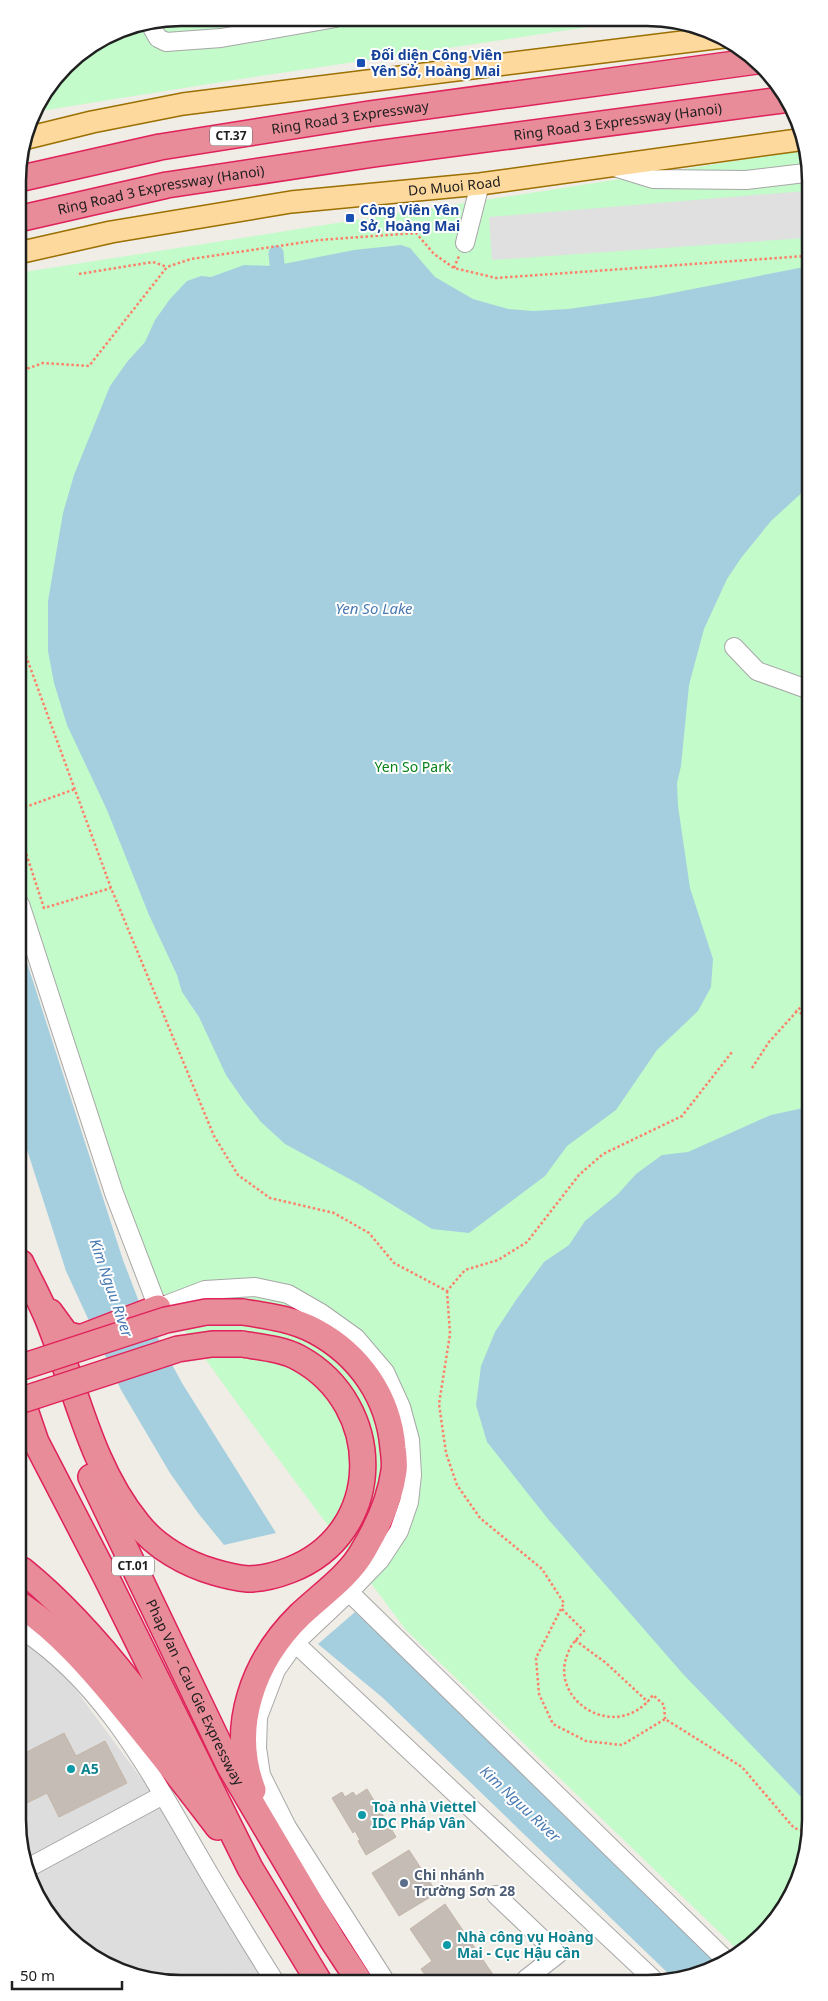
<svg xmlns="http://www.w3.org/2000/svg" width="828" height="2001" font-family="'Noto Sans',sans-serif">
<rect width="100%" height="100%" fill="#f0ede6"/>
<!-- residential -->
<path fill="#dedddd" d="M22,1624L28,1625L163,1808L264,1980H150L73,1943L40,1902L23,1862Z"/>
<!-- park -->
<path fill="#c3fbca" d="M181,18L636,20L234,80L34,112L35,109L73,58L119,30Z
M805,150L810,1830L798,1882L770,1927L740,1952L406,1630L250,1421L160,1296L82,1075L20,894L18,273Z"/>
<!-- parking -->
<path fill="#e0e0e0" d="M805,191V238L492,260L489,217Z"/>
<!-- water -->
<path fill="#a5cfdf" d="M401,245L410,248L435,277L473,299L508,309L533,311L568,309L652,297L799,268L805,270L806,489L771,521L741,558L727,579L704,629L689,685L681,766L677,783L678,806L690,888L713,959L711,987L698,1011L657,1050L616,1110L567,1146L545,1176L469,1233L432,1229L357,1183L285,1144L261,1122L244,1101L226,1075L199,1017L182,992L177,975L149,915L107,810L67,725L54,683L48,651V601L63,513L74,475L110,386L127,362L145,342L155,320L170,299L187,281L201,276L211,277L244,265L273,266L354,250Z
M20,941L123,1260L141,1307L182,1383L276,1533L224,1545L198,1513L170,1473L121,1390L66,1271L21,1131Z
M808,1107L810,1804L807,1803L683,1674L548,1519L487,1442L476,1405L481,1366L495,1332L516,1300L544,1262L569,1245L585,1221L618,1194L636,1174L662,1155L688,1152L771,1115Z
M355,1612L598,1839L726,1963L689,1978H673L383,1698L318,1644Z"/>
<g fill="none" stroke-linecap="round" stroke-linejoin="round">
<!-- canal -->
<path stroke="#a5cfdf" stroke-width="15" d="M245,18L246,21
M276,253L277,264"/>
</g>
<!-- building -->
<path fill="#c5bdb5" stroke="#c3b5a8" d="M64,1733L76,1756L105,1741L127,1783L59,1817L47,1793L23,1805V1754Z
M367,1789L396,1837L366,1855L358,1841L360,1840L355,1831L353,1833L332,1798L342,1792L345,1797L353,1792L356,1796Z
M409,1850L437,1893L399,1916L372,1873Z
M445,1904L496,1979H428L421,1969L432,1961L410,1929Z
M227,1974L230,1980H217Z"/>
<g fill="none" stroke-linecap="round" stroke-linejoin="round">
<!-- minor casing -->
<g stroke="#a7a7a7" stroke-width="20">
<path id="minor" d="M150,24L158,38L166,42L221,38L336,18
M614,167L653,179L746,180L805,173
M465,243L480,184
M734,647L757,671L807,689
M20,904L114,1193L158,1308L205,1290L255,1287L288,1294L321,1313L356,1338L385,1372L401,1407L410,1440L412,1475L409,1502L399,1531L380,1560L349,1592L295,1643L276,1670L258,1717L257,1748L261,1775L287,1827L384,1979
M349,1592L728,1962
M22,1630C102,1682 147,1767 193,1846C219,1891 246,1936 274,1980
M295,1643L652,1978
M26,1869L163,1795
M496,1895L558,1954L526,1979"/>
</g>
<!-- major casing -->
<g stroke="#9b6f00" stroke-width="24">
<g id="major">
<path d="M27,138L92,122L183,104L723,37"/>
<path id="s1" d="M18,253L111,232L291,202L480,184L805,139"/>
</g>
</g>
<!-- highway casing -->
<g stroke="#df225a" stroke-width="28">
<g id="highway">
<path id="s2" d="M18,179L160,147L369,114L757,61"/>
<path id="s3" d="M18,219L167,185L374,154L782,100"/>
<path d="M21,1263C31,1284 43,1305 51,1327C77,1393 92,1468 138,1524C156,1547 186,1564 214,1572C224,1575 237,1578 248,1579C263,1579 277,1575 290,1570C386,1533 385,1405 299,1358C283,1349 260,1347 242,1344"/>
<path d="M50,1312L66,1334L80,1338L158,1308"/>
<path d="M243,1312C268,1316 292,1319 315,1331C360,1355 389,1398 393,1448C394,1455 395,1464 394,1471C390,1500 378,1526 363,1551C349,1576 321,1595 300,1615C253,1661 229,1727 253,1790"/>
<path d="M22,1401L36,1442L106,1577L250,1868L318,1980"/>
<path id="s4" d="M91,1477L230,1767L333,1941L358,1979"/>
<path d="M22,1570C63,1603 100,1645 132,1686C152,1712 168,1742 186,1769"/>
<path d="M22,1606C60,1632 91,1668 120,1703C154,1744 186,1785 218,1827"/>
</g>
</g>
<!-- path -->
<path stroke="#fd806a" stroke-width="2.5" stroke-dasharray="2.5 2.5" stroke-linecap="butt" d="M454,268L459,256
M79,274L153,262L167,267
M18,372L43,363L89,366L167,267L191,259L319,240L416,233L434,254L454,268L496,278L805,256
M19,637L111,888L214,1136L238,1175L270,1198L334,1213L369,1233L394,1263L447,1291L465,1270L498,1260L527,1242L579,1175L603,1154L682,1116L732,1052
M20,809L75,789
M20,835L44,908L111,888
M795,1011L808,1016
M752,1068L769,1042L808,999
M447,1291L450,1334L439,1404L446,1453L457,1485L480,1518L542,1569L564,1603L536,1658L539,1694L553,1724L586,1741L622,1745L665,1719L742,1767L794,1828L810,1833
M562,1609L584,1631C578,1638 571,1644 568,1653C547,1700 617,1745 653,1695L664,1705L665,1719
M575,1640L606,1663L648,1702"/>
<!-- minor -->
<use href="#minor" stroke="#fff" stroke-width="18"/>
<!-- major -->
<use href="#major" stroke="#fed99d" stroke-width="21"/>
<!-- highway -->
<use href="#highway" stroke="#e98c99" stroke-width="25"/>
<!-- highway-bridge casing -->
<g stroke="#df225a" stroke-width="28" stroke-linecap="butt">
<path id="highway-bridge" d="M22,1367L166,1320L206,1312H243
M22,1400L178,1349L212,1344H242"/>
</g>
<!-- highway-bridge -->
<use href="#highway-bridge" stroke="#e98c99" stroke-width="25"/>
</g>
<!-- markers -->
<g fill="#1a4fb4" stroke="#fff" stroke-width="2">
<rect x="356" y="58" width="10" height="10" rx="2.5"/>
<rect x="345" y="213" width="10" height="10" rx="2.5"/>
</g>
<g fill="#0f9aa8" stroke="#fff" stroke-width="2">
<circle cx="71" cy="1769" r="5"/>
<circle cx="362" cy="1815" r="5"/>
<circle cx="447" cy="1945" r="5"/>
</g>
<circle fill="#5c6f8a" stroke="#fff" stroke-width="2" cx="404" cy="1883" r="5"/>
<g text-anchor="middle" stroke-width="4" stroke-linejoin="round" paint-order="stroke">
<!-- shield labels -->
<g fill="#fff" stroke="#636363" stroke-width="1">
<rect x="210" y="126.5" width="42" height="19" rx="4"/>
<rect x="112" y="1556.5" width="42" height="19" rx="4"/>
</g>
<g font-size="12" font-weight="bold" fill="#202020">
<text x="231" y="140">CT.37</text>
<text x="133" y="1570">CT.01</text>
</g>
<!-- transit labels -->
<g font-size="14" font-weight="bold" fill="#164399" stroke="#fff" text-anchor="start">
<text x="371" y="60">Đối diện Công Viên<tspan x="371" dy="16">Yên Sở, Hoàng Mai</tspan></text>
<text x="360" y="215">Công Viên Yên<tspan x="360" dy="16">Sở, Hoàng Mai</tspan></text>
</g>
<!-- street labels -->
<g font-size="14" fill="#202020" stroke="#fff">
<text dy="5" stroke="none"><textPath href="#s2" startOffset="338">Ring Road 3 Expressway</textPath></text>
<text dy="5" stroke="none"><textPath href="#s3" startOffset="608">Ring Road 3 Expressway (Hanoi)</textPath></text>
<text dy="5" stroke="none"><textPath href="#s1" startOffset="442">Do Muoi Road</textPath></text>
<text dy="5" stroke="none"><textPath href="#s3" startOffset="146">Ring Road 3 Expressway (Hanoi)</textPath></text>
<text dy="5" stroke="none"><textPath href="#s4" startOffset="239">Phap Van - Cau Gie Expressway</textPath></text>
</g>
<!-- park labels -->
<g font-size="14" fill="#098219" stroke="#fff">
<text x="413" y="772">Yen So Park</text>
</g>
<!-- culture labels -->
<g font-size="14" font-weight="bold" fill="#0d838f" stroke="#fff" text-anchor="start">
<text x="81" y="1774">A5</text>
<text x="372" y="1812">Toà nhà Viettel<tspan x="372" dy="16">IDC Pháp Vân</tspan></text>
<text x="457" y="1942">Nhà công vụ Hoàng<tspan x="457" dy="16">Mai - Cục Hậu cần</tspan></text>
</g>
<!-- service labels -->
<g font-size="14" font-weight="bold" fill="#4e5e75" stroke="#fff" text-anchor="start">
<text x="414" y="1880">Chi nhánh<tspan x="414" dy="16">Trường Sơn 28</tspan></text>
</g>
<!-- water labels -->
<g font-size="15" font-style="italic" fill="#4979b2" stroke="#fff">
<text x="374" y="614">Yen So Lake</text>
<text transform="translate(111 1288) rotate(71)" y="5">Kim Nguu River</text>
<text transform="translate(520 1804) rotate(43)" y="5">Kim Nguu River</text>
</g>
</g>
<!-- crop -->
<path d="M0 0H828V2001H0ZM181 26H647A155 155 0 0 1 802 181V1820A155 155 0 0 1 647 1975H181A155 155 0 0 1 26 1820V181A155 155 0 0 1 181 26Z" fill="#fff" fill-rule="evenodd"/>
<path fill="none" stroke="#202020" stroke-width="2.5" d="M181 26H647A155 155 0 0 1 802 181V1820A155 155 0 0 1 647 1975H181A155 155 0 0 1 26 1820V181A155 155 0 0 1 181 26Z"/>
<!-- scale -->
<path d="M12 1981v8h110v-8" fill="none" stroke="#202020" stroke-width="2.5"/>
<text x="20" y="1981" font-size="15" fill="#202020" stroke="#ffffff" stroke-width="4" paint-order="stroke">50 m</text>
</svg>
